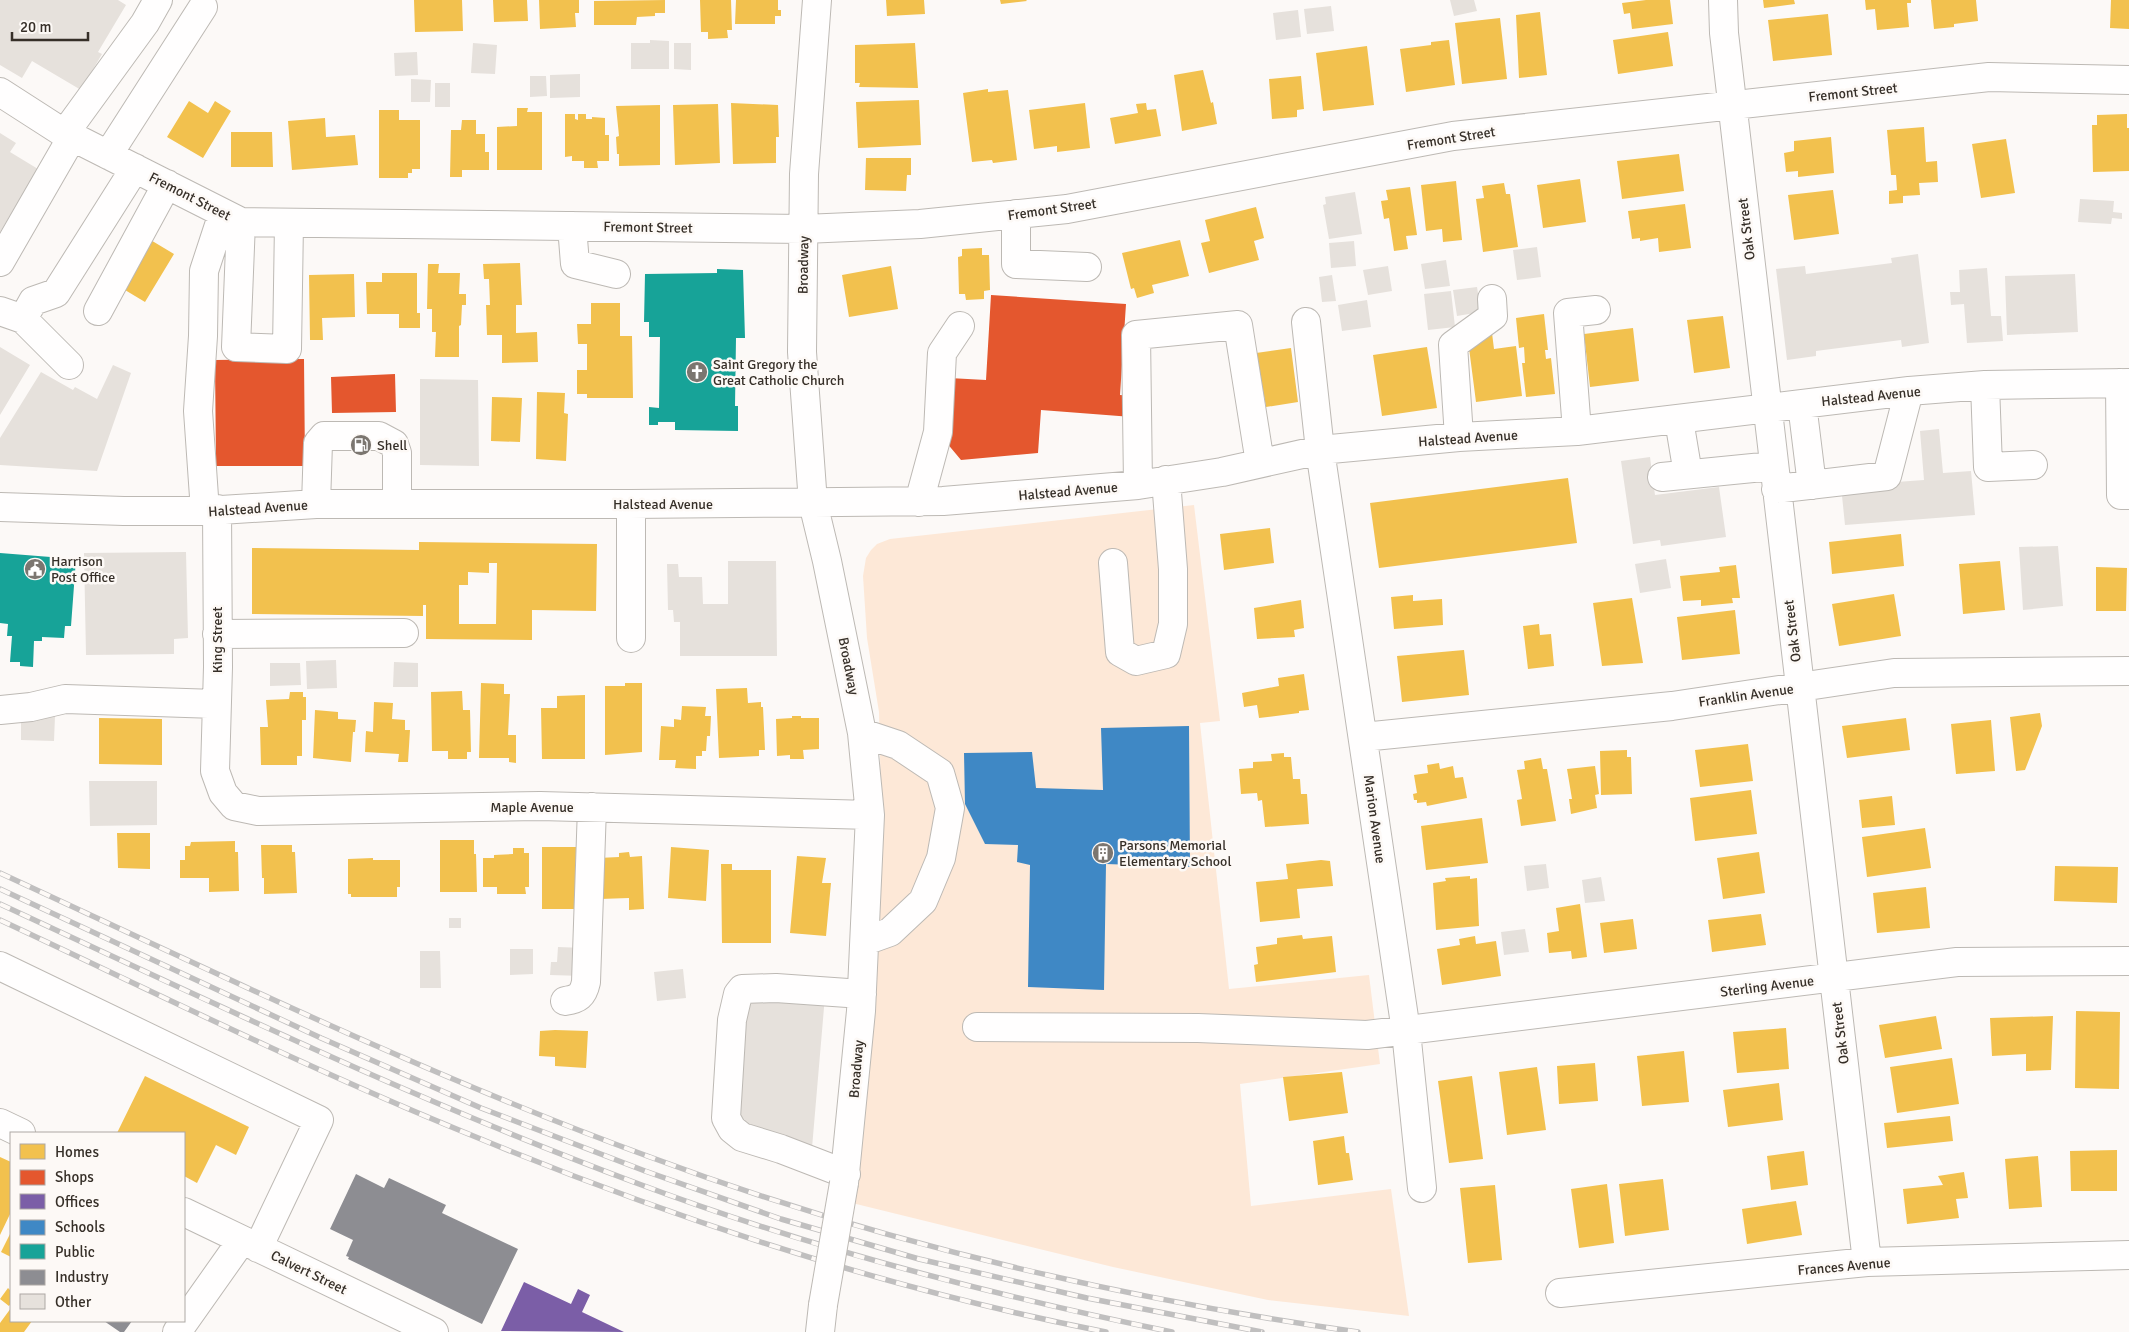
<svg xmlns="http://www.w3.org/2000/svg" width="2129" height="1332" font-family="Signika,sans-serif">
<rect width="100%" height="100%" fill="#fcf9f7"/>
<!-- green -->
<path fill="#fde8d7" d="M1194,505L1220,721L1200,723L1229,989L1369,975L1380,1064L1240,1084L1251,1206L1391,1189L1409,1316L1268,1300L1113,1267L848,1202L882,844L879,712L867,638L863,576L866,558L871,550L877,544L890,539Z"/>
<!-- homes -->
<path fill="#f2c14e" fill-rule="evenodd" d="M414,0H462L463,31L415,32Z
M493,0H527L528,21L494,22Z
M539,0H579V13H575L576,27L540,29Z
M665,0V13H655V16L637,17L636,25H594V1Z
M700,0H731L732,30H727L728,38L708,39V32H701Z
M736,0H778V10H781V16H775V24H735Z
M886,0H924L925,14L887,16Z
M1000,0H1026L1027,1L1001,4Z
M1646,0H1670L1673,24L1632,29L1630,13L1624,14L1622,3Z
M1763,0H1794L1795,4L1764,8Z
M1865,0H1911V3H1907L1909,27L1877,30L1875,9L1866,10Z
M1931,0H1976L1978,21L1954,24V27L1934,29Z
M2111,0H2129V29L2110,28Z
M1540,12L1547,75L1519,78L1516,15Z
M1828,14L1832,55L1773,61L1768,20Z
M1500,18L1507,79L1462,84L1455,23Z
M1668,32L1673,66L1618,74L1613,40Z
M1449,40L1455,85L1406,92L1400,49L1431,45V42Z
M915,43L918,88L859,87L860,83H855V45Z
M1367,46L1374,105L1323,111L1316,53Z
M1203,70L1211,103L1213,102L1217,124L1182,131L1174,75Z
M1301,76L1304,109L1297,110V117L1272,119L1269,79Z
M988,89V92L1008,90L1017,160L993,163L992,160L972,162L963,93Z
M919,100L921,145L858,148L856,102Z
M189,101L208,113L215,101L231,111L203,158L167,137Z
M731,103L778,105L779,137H776V163L733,164Z
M1085,103L1090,148L1057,152V146L1034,149L1029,110Z
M1146,103L1147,110L1156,109L1161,136L1115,144L1110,118L1138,113L1136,104Z
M718,104L720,163L675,165L673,105Z
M660,105V165L619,166V154H617L616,137L619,136L616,106Z
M517,108H528L527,112H542V170H497V127L517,126Z
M379,110H399V120H420V169H412V173H408V178H379Z
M565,114H575V119L578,120V114H586V119H592V117L605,118V135H609V161H597L598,168H584V161H572V156L565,157Z
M2127,114V128H2129V171L2093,172L2092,125H2097V115Z
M325,118L326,137L355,135L358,165L292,170L288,121Z
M462,120H476V134H485V152H489V170H462V177H450L451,130H461Z
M1924,127L1926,162L1937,161L1938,182L1919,183L1920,195L1903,196V203L1889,204V191L1897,190L1896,175H1891L1887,130Z
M231,132H272L273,167H231Z
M1831,137L1834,173L1798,177V171L1786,172L1784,153L1794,151V141Z
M2006,139L2015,193L1981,198L1972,144Z
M1679,154L1684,191L1622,199L1617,161Z
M866,158H911V175H907L906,191L865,190Z
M1580,179L1586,222L1543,228L1537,185Z
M1456,181L1462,240L1443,242L1442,229L1426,231L1421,185Z
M1504,183L1506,194H1510L1518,247L1483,252L1476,199L1484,198L1482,186Z
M1410,187L1417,235L1406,236L1408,249L1394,251L1389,218L1384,219L1381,201L1388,200L1386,190Z
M1833,190L1839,234L1794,240L1788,195Z
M1685,204L1691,248L1659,252L1658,238L1640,241V238L1632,239L1628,211Z
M1256,207L1264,238L1254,241L1259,260L1209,273L1201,243L1210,241L1205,220Z
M149,239L174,254L145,302L120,287Z
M1180,240L1189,276L1152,285L1154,293L1137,298L1134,288L1131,289L1122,253Z
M982,248V255H989L990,290L984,291V299L966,300L965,294H959L958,257L962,256V249Z
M520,263L522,305H516V333L537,332L538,362L502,363V335H487L486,305H490L489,279H484L483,264Z
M428,264H439L438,273H460L459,294H466V305H462L461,325L459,326V357H435L436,332H432V309H427Z
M891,266L898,309L849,317L842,275Z
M382,273H417V313H420V328H399V314H367L366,282H382Z
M354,274L355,317L322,318L323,340H310L309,275Z
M591,303H620V336H632L633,398H587V394H577V370H587V344H578L577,324H591Z
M1544,314L1548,350H1545L1546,359L1551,358L1555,394L1526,397L1522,363H1525L1524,347L1519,348L1516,318Z
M1723,316L1730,368L1694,373L1687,320Z
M1633,328L1639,381L1590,387L1584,334Z
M1492,333L1494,349L1516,346L1522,396L1476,402L1469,348Z
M1427,347L1437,408L1382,416L1373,355Z
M1291,348L1298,402L1266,407L1256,353Z
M537,392L565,393L564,413L568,414L566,461L536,459Z
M492,397L522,398L520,442L491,441Z
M1568,478L1577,543L1379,568L1370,503Z
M1270,528L1274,563L1224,570L1220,534Z
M1901,534L1904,566L1832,574L1829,542Z
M419,542L597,544L596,611L532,610V640L426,639V605H423V616L252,614V548L419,550ZM489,563H497L496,624H459V585H468V572L489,573Z
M2000,561L2005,610L1963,614L1959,564Z
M1736,565L1740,598H1732L1733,603L1701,606V600L1683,601L1680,576L1720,572L1719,567Z
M2096,567L2127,568L2126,611H2096Z
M1894,594L1901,636L1839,646L1832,604Z
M1413,595V601L1442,599L1443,625L1394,629L1391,597Z
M1632,598L1643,663L1602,666L1593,603Z
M1301,600L1304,628L1294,630L1295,637L1257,639L1254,608Z
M1735,610L1740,654L1682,660L1677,617Z
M1539,624L1540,635L1551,634L1554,666L1528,669L1523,626Z
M1464,650L1469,695L1402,702L1397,656Z
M1304,674L1309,710L1299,711V713L1259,718L1257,705L1244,707L1242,693L1279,686L1278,678Z
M481,683L504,684V694H510L508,735H516V763L509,762V758H479Z
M625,683H642V752L605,755V686H625Z
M747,688L748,703L761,702V707H763L765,750H759V756L719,758L716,689Z
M462,691L463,710H470L471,752H467V759H448V751H432L431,692Z
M290,692H303V697H306V720H302V756H297V765H261L260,727H268L266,700L289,699Z
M585,695V759H542L541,708H557V696Z
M374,702L393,703L392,719L405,720V730H410L408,762H398L399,754L365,752L366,731L373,732Z
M682,706L706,707L705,716H711L710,736H707L706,751H702V756H696V769L675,768L676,760H659L661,726L674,727V719L681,720Z
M315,710L338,712V719L356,720L355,732H353L351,762L313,758Z
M2040,713L2042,726L2025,770L2016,771L2010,717Z
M792,716H801V718H819V749L803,750L804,759H790V755L777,756L776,719L792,718Z
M99,718L162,719V765L99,764Z
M1906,718L1910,750L1847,758L1842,726Z
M1991,720L1995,771L1956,774L1951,724Z
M1748,744L1753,781L1700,787L1695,750Z
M1627,750V757H1631L1632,794L1601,795L1600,751Z
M1284,753V757H1291L1293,779H1300L1301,794H1307L1309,824L1265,827L1262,800L1258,801L1257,793L1241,794L1239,769L1253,768V762L1272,761L1271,754Z
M1541,758L1543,769H1547L1556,821L1521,826L1517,800L1522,799L1517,770L1525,769L1524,761Z
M1439,763L1440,769L1453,766L1455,778L1463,777L1467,798L1427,806L1426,802L1417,803V800H1414L1413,794L1417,793L1414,775L1428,773L1427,765Z
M1595,766L1599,794L1595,795L1597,808L1571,814L1569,799H1572L1567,769Z
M1751,790L1757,834L1695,841L1690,798Z
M1892,796L1895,825L1862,828L1859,800Z
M1482,818L1488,863L1426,870L1421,826Z
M1925,828L1931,868L1867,877L1862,837Z
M117,833H150V869L118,868Z
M440,840H474V854H476L477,892H440Z
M235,841V852H238L239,891L209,892V878H180V860H185V846H190L191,842Z
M261,845H292V852H295L297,893L264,894V878H262Z
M542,847H576L575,909H542Z
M671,847L709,850L706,901L668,898Z
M513,848H524V853H529V887H525L526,894H497V887H483V858H494V855L513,854Z
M629,852L630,857L642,856L644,909L629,910V898L600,899L598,858L619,857V853Z
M1759,852L1765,893L1723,899L1717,858Z
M797,856L826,858L822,883H831L826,936L790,933Z
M373,858V860H400V887H397V897H351V894H348V859Z
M1321,860L1330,861L1333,886L1297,889L1300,918L1260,922L1256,882L1288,879L1286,864Z
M721,864H732V870H771V943H722Z
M2055,866L2118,867L2117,903L2054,901Z
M1470,876V879L1477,878L1479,926L1436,930L1433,883L1446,881L1445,878Z
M1926,887L1930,928L1877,933L1873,893Z
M1580,904L1587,957L1572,959L1571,951L1549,953L1547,933L1559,931L1556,908Z
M1761,914L1766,945L1712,952L1708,920Z
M1633,919L1637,949L1604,953L1600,923Z
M1302,935L1303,939L1332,936L1336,972L1256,982L1254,965L1258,964L1256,947L1277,944V938Z
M1475,936L1476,944L1496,941L1501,976L1442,985L1437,949L1460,945L1459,939Z
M2076,1011L2120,1012L2119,1089L2075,1088Z
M1936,1016L1942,1049L1885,1058L1879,1025Z
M2053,1016L2051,1070L2026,1071V1054L1992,1056L1990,1018Z
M1786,1028L1789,1069L1737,1073L1733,1032Z
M555,1030L588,1031L586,1068L555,1066V1057L539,1056L540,1031Z
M1684,1051L1689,1102L1642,1106L1637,1056Z
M1952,1058L1959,1104L1897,1113L1890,1067Z
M1595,1063L1598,1101L1559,1104L1557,1066Z
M1537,1067L1546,1130L1507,1135L1499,1072Z
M1342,1072L1348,1113L1289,1121L1283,1077Z
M145,1076L249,1127L236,1155L216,1145L197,1183L184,1176V1133H117Z
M1472,1076L1483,1159L1449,1163L1438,1081Z
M1779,1083L1783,1120L1728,1127L1723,1090Z
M1950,1116L1953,1141L1887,1148L1884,1123Z
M1344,1136L1346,1153H1349L1353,1180L1318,1185L1313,1141Z
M2117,1150V1191H2071L2070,1151Z
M1804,1151L1808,1185L1771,1190L1767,1156Z
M2038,1156L2042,1207L2009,1209L2005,1159Z
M0,1157L11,1162V1212L0,1235Z
M1964,1172L1968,1198L1956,1199L1959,1218L1907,1224L1903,1189L1943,1185L1938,1176Z
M1663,1179L1669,1230L1625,1236L1619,1184Z
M1607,1184L1614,1243L1579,1248L1571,1189Z
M1495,1185L1502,1260L1468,1263L1460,1188Z
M1796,1201L1802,1235L1747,1244L1742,1209Z
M11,1232V1257L1,1252Z
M8,1288L11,1291V1303L9,1306L0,1299Z
M11,1308V1321H32L24,1332H0V1323Z"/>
<!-- shops -->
<path fill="#e4572e" d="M991,295L1126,304L1120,395L1133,396L1132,417L1041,410L1038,453L961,460L946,442L949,378L986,380Z
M304,359L305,466H216L215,360Z
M395,374L396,412L332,413L331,377Z"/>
<!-- offices -->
<path fill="#7b5ea7" d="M524,1282L571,1304L578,1289L590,1295L582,1312L624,1332L501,1331Z"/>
<!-- schools -->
<path fill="#3f88c5" d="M1189,726L1190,867L1106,864L1104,990L1028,987L1030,865L1017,862L1018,845L985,844L965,804L964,753L1032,752L1036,788L1103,790L1101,728Z"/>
<!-- public -->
<path fill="#17a398" d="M717,269L743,270L745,338H736L735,406H738V431L675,430V422H658V425H649V407L659,408L660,337H649V322H644L645,274L717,273Z
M0,553L76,559L71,626H65L64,638L42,637V641H34L33,667L20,666V662H10L12,636H7L8,624L0,623Z"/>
<!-- industry -->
<path fill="#8d8d92" d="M356,1174L384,1188L389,1178L446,1205L442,1213L518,1249L482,1324L348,1259L349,1257L346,1256L353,1240L330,1229Z
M104,1321H132L124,1332H120Z"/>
<!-- building -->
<path fill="#e6e1dc" d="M0,0H118L126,5L98,52L102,54L81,90L32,61L22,78L0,65Z
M1450,0H1474L1477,11L1454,16Z
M1331,6L1334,31L1307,34L1304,9Z
M1298,10L1301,37L1276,40L1273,13Z
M650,40L669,41V69H631V43H650Z
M473,43L497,45L495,74L471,73Z
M674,43H691V70L674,69Z
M417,52L418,75L395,76L394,53Z
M580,74V97L550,98V75Z
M530,76H546L547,96L530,97Z
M411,79L431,80L430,102H411Z
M435,83H450V107H435Z
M0,133L16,143L10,152L38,169L0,232Z
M1355,192L1362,234L1329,239L1323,205L1326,204L1325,197Z
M2080,199L2114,201L2113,212L2122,213V219L2112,218L2111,224L2078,222Z
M1354,241L1356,266L1331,268L1329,243Z
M1537,247L1541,277L1517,280L1513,250Z
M1918,254L1929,343L1902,347L1901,340L1816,351V356L1787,360L1776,269L1805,266L1806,274L1892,263L1891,258Z
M1446,260L1450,286L1425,289L1421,264Z
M1388,266L1392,291L1368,295L1363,270Z
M1987,268L1991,316H2001L2003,341L1967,343L1964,304L1951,305L1950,292H1960L1959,270Z
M2075,274L2078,332L2007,335L2005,276Z
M1332,275L1336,301L1322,302L1319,277Z
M1477,287L1481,312L1457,316L1453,290Z
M1451,291L1455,327L1428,330L1424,294Z
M1367,300L1371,327L1342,331L1338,305Z
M0,347L30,365L0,415Z
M113,365L131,373L97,471L0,465V438L41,372L73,390L75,387L97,399Z
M420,379L478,380L479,466L420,465Z
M1939,429L1943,473L1971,471L1975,515L1845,525L1841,486L1924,480L1920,431Z
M1650,457L1655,495L1719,487L1726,537L1661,546L1660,540L1633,544L1621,461Z
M2058,546L2063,606L2023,610L2019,547Z
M186,552L188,638L174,639V654L86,655L84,553Z
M1666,559L1671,588L1640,593L1635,564Z
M728,561H776L777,656H680V622H674L673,610H668L667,564H678L679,577H702L703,604H728Z
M336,660L337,688L307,689L306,661Z
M394,662L418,663V687H393Z
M270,663H300L301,685L270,686Z
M21,715L55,716L54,741L21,740Z
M89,781H157V825L90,826Z
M1546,864L1549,888L1527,891L1524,866Z
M1601,877L1605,901L1585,903L1582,880Z
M449,918H461V928H449Z
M1525,929L1529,952L1504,955L1501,932Z
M558,947L584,948L583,976L550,975L551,962H557Z
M510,949H533V974L510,975Z
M420,951H440L441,988H420Z
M683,969L686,998L657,1001L654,972Z
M749,991L825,996L812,1148L737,1128Z"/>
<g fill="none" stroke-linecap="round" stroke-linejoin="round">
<!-- minor casing -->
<g stroke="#bdb9b4" stroke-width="30">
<path id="minor" d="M817,0L804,174L802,352L813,503L827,561L862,733L870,815L861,1011L844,1183
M1723,0L1724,33L1867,1262
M0,92L59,130L241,222L804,229L920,224L1067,209L1453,136L1989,77L2129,80
M65,133L145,23L158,0
M108,155L203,7
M1016,214V264L1087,267
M241,222L236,347L287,349L289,223
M572,226L575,264L616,274
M0,262L72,137
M0,311L23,319L33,301L56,293L135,168
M98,311L167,184
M23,319L69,365
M1306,322L1320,450L1406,1031L1422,1188
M2120,383L2121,495H2129
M1985,385L1988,467L2033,465
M1802,404L1812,485
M1679,420L1688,474
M1577,431L1568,313L1596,310
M1459,437L1453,345L1493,316L1492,299
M1662,477L1773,466
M1138,485L1136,335L1238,325L1260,463
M1776,489L1887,476L1909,391
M919,502L938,432L942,353L960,326
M316,504L318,443L324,436H379L394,444L397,453V503
M0,507L124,511H205L316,504H631L943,501L1138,485L1222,472L1320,450L1459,437L1577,431L1909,391L1985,385L2129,383
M217,509L218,667L215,771L223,793L234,806L258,811L540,806L870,815
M205,511L198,411L203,336L204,271L223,213
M1113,563L1120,652L1136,661L1166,654L1173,624V569L1166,480
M217,634L404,633
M631,638V504
M0,710L31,707L65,699L216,704
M862,733L898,745L940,773L950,808L941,858L923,901L890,932L865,941
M1363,737L1672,706L1894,673L2129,671
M0,966L319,1120L258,1248
M565,1001C578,999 583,996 586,982L592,807
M977,1027L1198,1028L1367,1035L1957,962L2129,961
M0,1123L21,1133
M846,1174L781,1149L742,1137L732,1129L726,1118L732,1020L738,994L742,989L776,988L862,994
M184,1212L434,1332
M1560,1293L1867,1262L2129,1255
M177,1332L242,1240
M820,1332L823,1305"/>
</g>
<!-- minor -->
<use href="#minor" stroke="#fffefe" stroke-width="28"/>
<!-- rail casing -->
<g stroke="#c0bfbf" stroke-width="5.5">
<path id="rail" d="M0,873C214,972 428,1076 650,1157C878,1242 1117,1298 1358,1332
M0,889L321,1038L481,1108L645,1171L781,1219L919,1259L1087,1298L1262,1332
M0,904C211,1002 421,1103 639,1184C812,1249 992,1295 1172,1332
M0,920C156,993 311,1070 471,1135C674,1219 890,1290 1106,1332"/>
</g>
<!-- rail -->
<use href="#rail" stroke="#fdf9f6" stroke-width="4" stroke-dasharray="11" stroke-linecap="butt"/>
<!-- minor-bridge casing -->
<g stroke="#bdb9b4" stroke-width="30" stroke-linecap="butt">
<path id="minor-bridge" d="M823,1305L844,1183"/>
</g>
<!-- minor-bridge -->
<use href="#minor-bridge" stroke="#fffefe" stroke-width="28"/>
</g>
<!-- icons -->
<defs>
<g id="church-disc" transform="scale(1.125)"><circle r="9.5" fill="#7b7670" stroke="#fdf9f6"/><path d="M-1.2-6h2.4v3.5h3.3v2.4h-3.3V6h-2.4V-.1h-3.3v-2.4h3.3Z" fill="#fff"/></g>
<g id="fuel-disc" transform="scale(1.125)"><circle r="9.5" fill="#7b7670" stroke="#fdf9f6"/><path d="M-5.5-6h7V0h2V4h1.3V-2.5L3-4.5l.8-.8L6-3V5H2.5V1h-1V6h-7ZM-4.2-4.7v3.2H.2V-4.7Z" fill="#fff"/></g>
<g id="civic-disc" transform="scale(1.125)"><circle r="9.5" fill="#7b7670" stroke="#fdf9f6"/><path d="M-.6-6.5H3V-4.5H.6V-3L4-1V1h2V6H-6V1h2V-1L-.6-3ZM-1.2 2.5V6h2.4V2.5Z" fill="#fff"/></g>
<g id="building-disc" transform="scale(1.125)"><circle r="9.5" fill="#7b7670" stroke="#fdf9f6"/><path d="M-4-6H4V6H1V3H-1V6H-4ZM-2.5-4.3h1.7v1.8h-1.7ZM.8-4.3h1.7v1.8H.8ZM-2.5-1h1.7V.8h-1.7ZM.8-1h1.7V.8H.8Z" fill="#fff"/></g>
</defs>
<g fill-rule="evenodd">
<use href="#church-disc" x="697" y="372"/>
<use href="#fuel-disc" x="361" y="445"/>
<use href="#civic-disc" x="35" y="569"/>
<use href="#building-disc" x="1103" y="853"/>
</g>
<g text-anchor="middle" stroke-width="5" stroke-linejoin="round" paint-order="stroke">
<!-- street labels -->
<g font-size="14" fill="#362f28" stroke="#fdf9f6">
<text transform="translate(1853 92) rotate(-6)" y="5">Fremont Street</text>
<text transform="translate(1451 138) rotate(-9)" y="5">Fremont Street</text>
<text transform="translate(190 196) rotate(27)" y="5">Fremont Street</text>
<text transform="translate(1052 209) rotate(-8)" y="5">Fremont Street</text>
<text transform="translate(648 227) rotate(1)" y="5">Fremont Street</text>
<text transform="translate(1746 229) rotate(-97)" y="5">Oak Street</text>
<text transform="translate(803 265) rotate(-89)" y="5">Broadway</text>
<text transform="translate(1871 396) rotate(-6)" y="5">Halstead Avenue</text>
<text transform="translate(1468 438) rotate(-4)" y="5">Halstead Avenue</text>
<text transform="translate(1068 491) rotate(-5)" y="5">Halstead Avenue</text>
<text x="663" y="509">Halstead Avenue</text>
<text transform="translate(258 508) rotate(-4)" y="5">Halstead Avenue</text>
<text transform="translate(1792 631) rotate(-97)" y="5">Oak Street</text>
<text transform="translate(217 640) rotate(-90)" y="5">King Street</text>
<text transform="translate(849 666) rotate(79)" y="5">Broadway</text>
<text transform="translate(1746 695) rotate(-8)" y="5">Franklin Avenue</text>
<text x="532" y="812">Maple Avenue</text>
<text transform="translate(1375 819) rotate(82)" y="5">Marion Avenue</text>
<text transform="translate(1767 986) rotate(-7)" y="5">Sterling Avenue</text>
<text transform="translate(1840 1033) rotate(-97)" y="5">Oak Street</text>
<text transform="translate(856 1069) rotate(-85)" y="5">Broadway</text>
<text transform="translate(1844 1266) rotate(-5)" y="5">Frances Avenue</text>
<text transform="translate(309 1272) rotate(26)" y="5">Calvert Street</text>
</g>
<!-- poi labels -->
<g font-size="14" fill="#362f28" stroke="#fdf9f6" text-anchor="start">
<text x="713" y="369">Saint Gregory the<tspan x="713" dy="16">Great Catholic Church</tspan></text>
<text x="377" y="450">Shell</text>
<text x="51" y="566">Harrison<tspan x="51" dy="16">Post Office</tspan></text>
<text x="1119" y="850">Parsons Memorial<tspan x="1119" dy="16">Elementary School</tspan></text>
</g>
</g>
<!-- legend -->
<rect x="10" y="1132" width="175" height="190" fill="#fdf9f6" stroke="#ada8a4"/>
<rect x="20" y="1144" width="25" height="15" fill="#f2c14e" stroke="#ada8a4"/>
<text x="55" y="1157" font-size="15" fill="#362f28">Homes</text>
<rect x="20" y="1170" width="25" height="15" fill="#e4572e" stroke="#ada8a4"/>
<text x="55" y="1182" font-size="15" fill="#362f28">Shops</text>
<rect x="20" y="1194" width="25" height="15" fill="#7b5ea7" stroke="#ada8a4"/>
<text x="55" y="1207" font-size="15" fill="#362f28">Offices</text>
<rect x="20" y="1220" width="25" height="15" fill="#3f88c5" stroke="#ada8a4"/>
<text x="55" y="1232" font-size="15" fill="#362f28">Schools</text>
<rect x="20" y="1244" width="25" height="15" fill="#17a398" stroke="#ada8a4"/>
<text x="55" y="1257" font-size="15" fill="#362f28">Public</text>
<rect x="20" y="1270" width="25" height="15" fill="#8d8d92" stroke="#ada8a4"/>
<text x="55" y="1282" font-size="15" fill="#362f28">Industry</text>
<rect x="20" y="1294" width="25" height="15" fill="#e6e1dc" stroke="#ada8a4"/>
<text x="55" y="1307" font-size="15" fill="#362f28">Other</text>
<!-- scale -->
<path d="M12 32v8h76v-8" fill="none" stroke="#362f28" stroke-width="2.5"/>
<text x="20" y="32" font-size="15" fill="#362f28" stroke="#fdf9f6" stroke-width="4" paint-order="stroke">20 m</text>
</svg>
